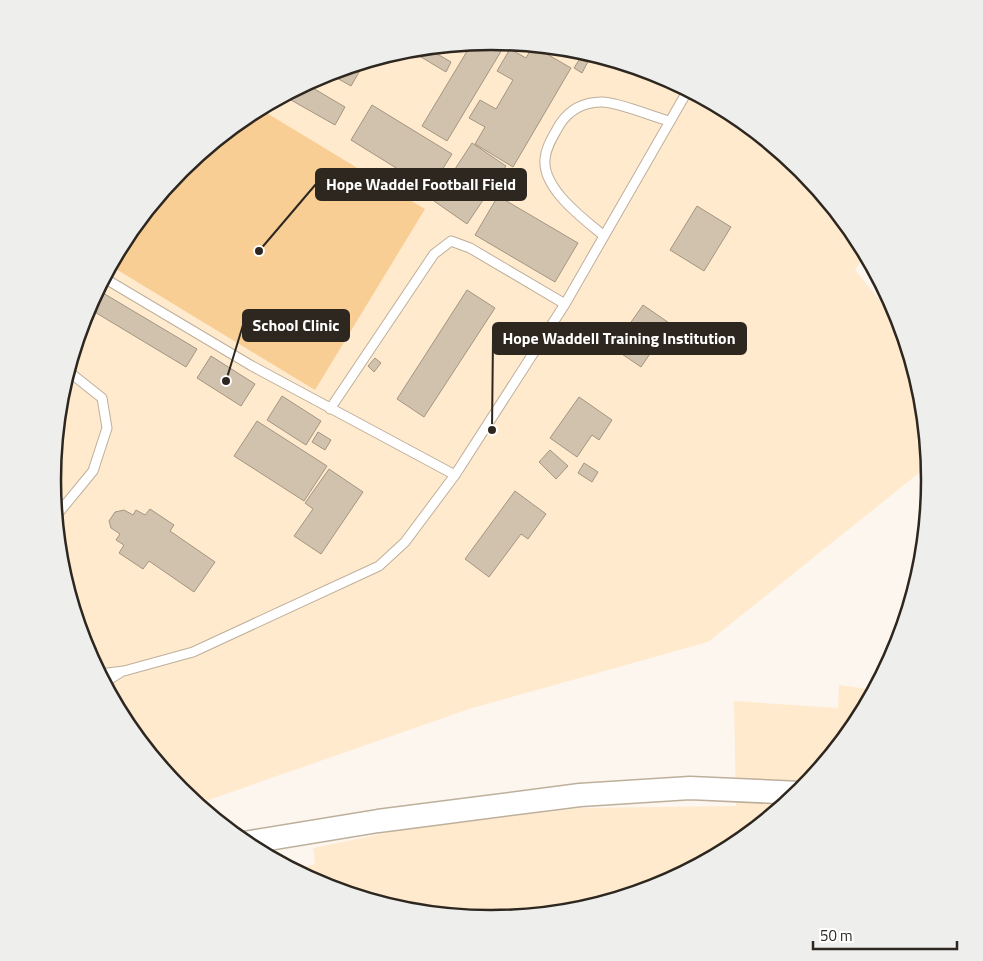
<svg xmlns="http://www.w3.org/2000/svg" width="983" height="961" font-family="'Titillium Web',sans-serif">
<rect width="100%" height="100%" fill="#fdf6ee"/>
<!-- built -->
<path fill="#ffeace" d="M492,41L577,50L660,75L736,115L802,170L857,237L866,253L855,270L902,327L922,395L929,465L708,642L469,709L197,804L181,791L126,724L86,648L61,566L52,480L61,395L86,312L126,236L181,170L248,115L324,75L406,50Z
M839,685L875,690L857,725L802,791L735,846L659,886L577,911L492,920L406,911L323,886L293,870L315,864L313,848L410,828L581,808L736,806L734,701L838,708Z"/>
<!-- green -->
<path fill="#f8ce95" d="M260,109L425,209L315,390L111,266L126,236L181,170L248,115Z"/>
<!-- building -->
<path fill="#d1c2ad" stroke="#a39581" d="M492,41L503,48L447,141L422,126L472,43Z
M533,46L571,68L513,167L475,144L485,127L469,118L480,100L496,109L513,80L497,71L510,49L526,58Z
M427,48L451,62L446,72L411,51Z
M584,52L592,54L582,73L574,68Z
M365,62L351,86L328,73Z
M306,84L345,107L335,125L284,96Z
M372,105L452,154L430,189L351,140Z
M728,111L736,115L754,130L748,135Z
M472,143L506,166L467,224L434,201Z
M498,196L578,243L555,282L475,235Z
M697,206L731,227L704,271L670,250Z
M98,290L197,349L186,367L88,308Z
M467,290L495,308L424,417L397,399Z
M643,305L675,327L663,346L658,342L641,367L613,348Z
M211,356L255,384L241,406L197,378Z
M375,358L381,363L374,372L368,366Z
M282,396L321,421L306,445L267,420Z
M579,397L612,420L599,440L592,435L577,457L550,438Z
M58,419L65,424L57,436Z
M257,421L327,466L304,501L234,456Z
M318,432L331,440L325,450L312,442Z
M550,450L568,466L556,479L539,462Z
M584,463L598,472L592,482L578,473Z
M329,469L363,492L321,554L294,536L313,509L305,503Z
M515,491L546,514L528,539L521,534L489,577L465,559Z
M150,509L174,525L170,531L215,562L194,592L149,561L143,569L119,553L124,545L116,540L120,534L111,528L109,521L115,512L124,510L133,515L136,510L145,515Z"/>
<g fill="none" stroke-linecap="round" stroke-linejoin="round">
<!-- service casing -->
<g stroke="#beaf9b" stroke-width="11">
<path id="service" d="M604,236C584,219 542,189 545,159C546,146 554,135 560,124C570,109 584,102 602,102C618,102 651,116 669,121
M104,278L252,366L455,475
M330,409L434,254L451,241L470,248L565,304
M56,516L93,471L107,428L102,398L68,371
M99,674L124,671L193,652L379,566L405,542L455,475L565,304L688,90
M104,683L121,672"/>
</g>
<!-- tertiary casing -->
<g stroke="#beaf9b" stroke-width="25">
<path id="tertiary" d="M244,843L378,821L580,795L690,788L800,793"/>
</g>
<!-- service -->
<use href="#service" stroke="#fff" stroke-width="9"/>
<!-- tertiary -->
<use href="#tertiary" stroke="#fff" stroke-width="22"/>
</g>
<!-- crop -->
<path d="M0 0H983V961H0ZM61 480a430 430 0 1 1 860 0a430 430 0 1 1-860 0Z" fill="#eeeeed" fill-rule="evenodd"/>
<path fill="none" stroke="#2d2720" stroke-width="2.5" d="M61 480a430 430 0 1 1 860 0a430 430 0 1 1-860 0Z"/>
<!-- callouts -->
<path fill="none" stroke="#2d2720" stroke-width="2" d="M259 251L316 184M226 381L243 325M492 430L493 338"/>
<g fill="#2d2720" stroke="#fff" stroke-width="2">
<circle cx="259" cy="251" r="5"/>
<circle cx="226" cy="381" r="5"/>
<circle cx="492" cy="430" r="5"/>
</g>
<g fill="#2d2720" stroke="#2d2720" stroke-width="2">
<rect x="316" y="169" width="210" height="31" rx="5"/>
<rect x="243" y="310" width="106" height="31" rx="5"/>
<rect x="493" y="323" width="253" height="31" rx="5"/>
</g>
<g font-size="16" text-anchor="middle" font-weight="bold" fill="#fff">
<text x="421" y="190">Hope Waddel Football Field</text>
<text x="296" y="331">School Clinic</text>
<text x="619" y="344">Hope Waddell Training Institution</text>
</g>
<!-- scale -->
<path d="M813 941v8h144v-8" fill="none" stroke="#2d2720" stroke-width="2.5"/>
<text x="820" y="941" font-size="15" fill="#2d2720" stroke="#ffffff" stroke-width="4" paint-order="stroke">50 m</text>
</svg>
